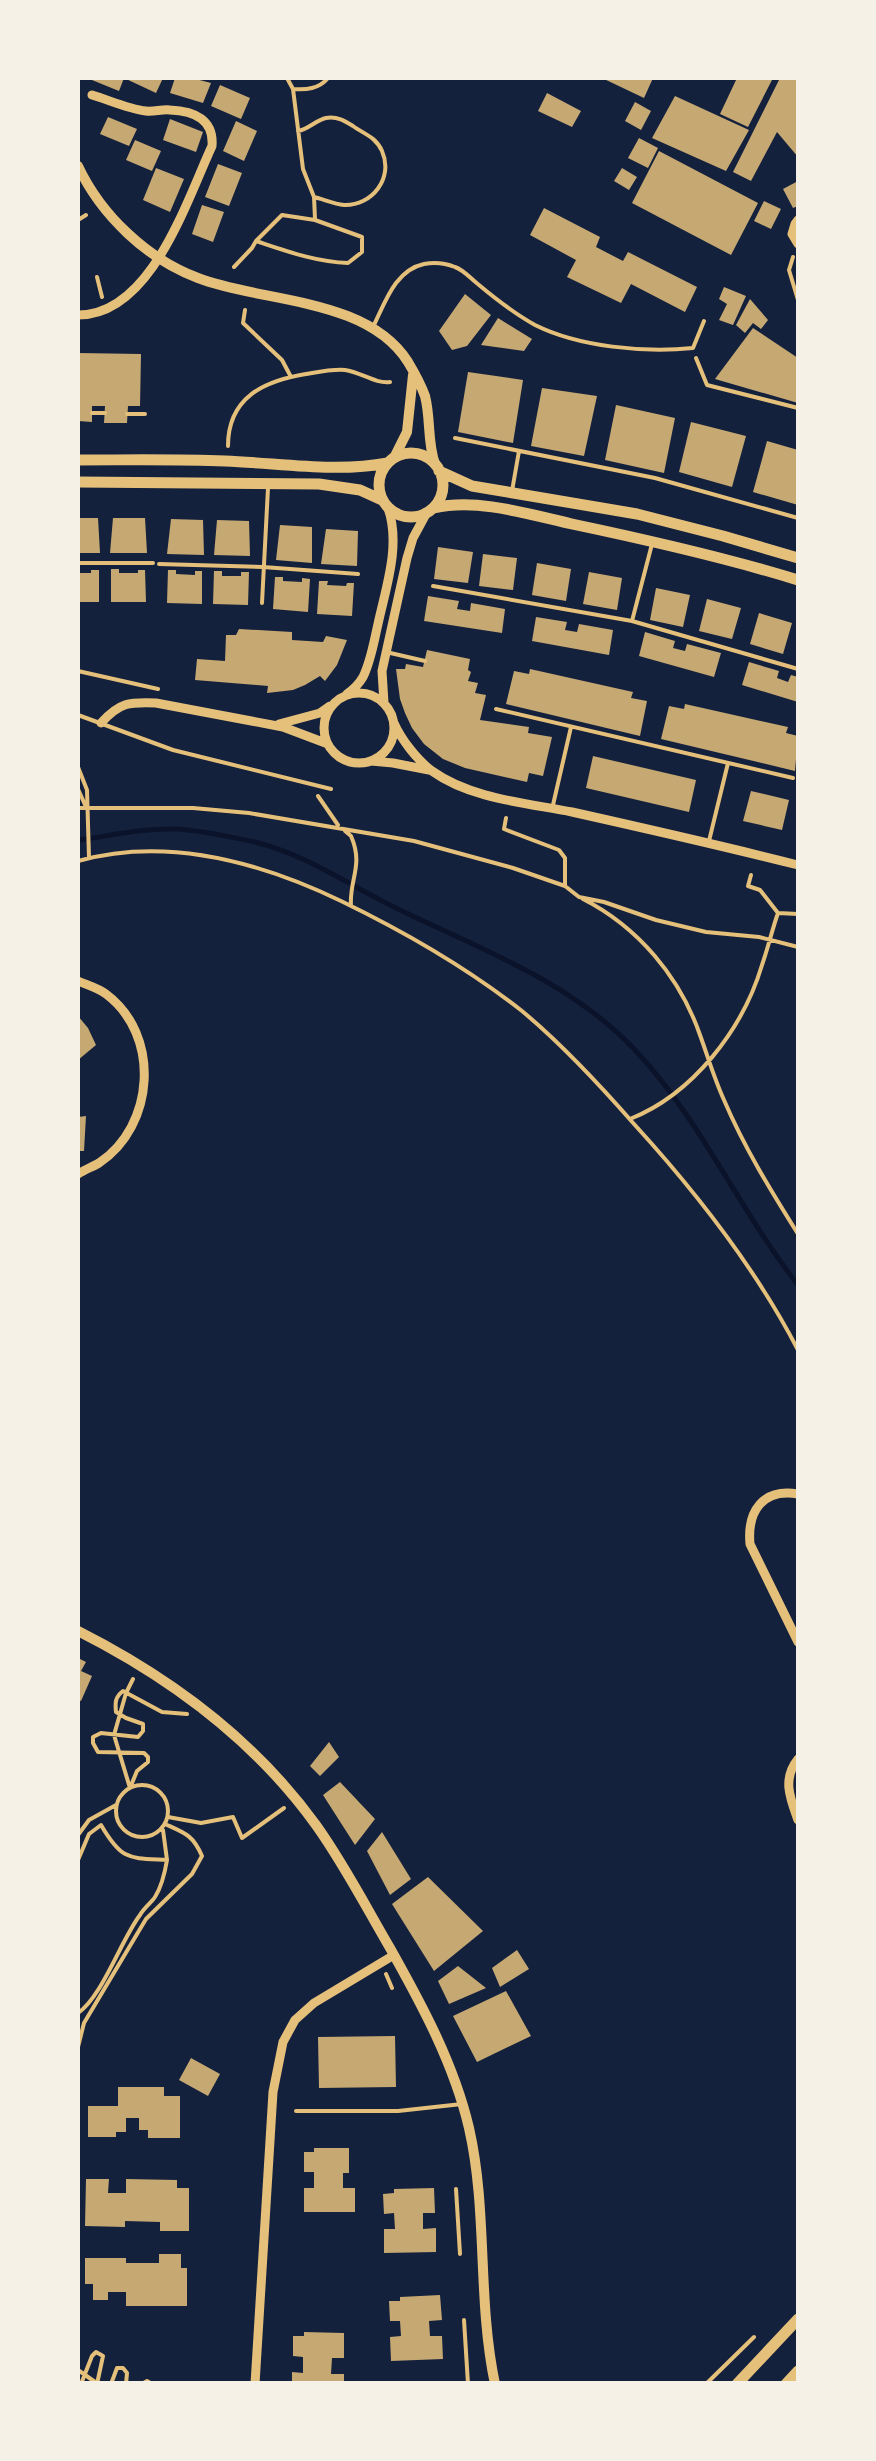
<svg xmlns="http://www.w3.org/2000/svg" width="876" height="2461" font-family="Jost,sans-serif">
<rect width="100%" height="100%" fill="#14213d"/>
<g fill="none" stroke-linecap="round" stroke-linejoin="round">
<!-- stream -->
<path stroke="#0b132b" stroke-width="5" d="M78,840C109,836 143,828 175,829C200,830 226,836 250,841C302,852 347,884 394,907C477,948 569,980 634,1049C700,1118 739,1210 798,1285"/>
</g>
<!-- building -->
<path fill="#c6a872" d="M87,78H163L156,93L124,78L119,91Z
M175,78H192L211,83L203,103L170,93Z
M602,78H653L644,98Z
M737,78H773L748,127L720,114Z
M780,78H798V157L777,132L751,181L733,172Z
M220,85L250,98L241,119L211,106Z
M547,93L581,111L572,127L538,111Z
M675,96L749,130L726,171L652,138Z
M635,102L651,111L641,130L625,121Z
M108,117L137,129L129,146L100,134Z
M170,119L203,132L196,152L163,140Z
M236,121L257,131L244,161L223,151Z
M639,138L658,148L648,168L628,158Z
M135,140L161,151L152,171L126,160Z
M659,151L758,203L731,255L632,203Z
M218,164L242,173L229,206L205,197Z
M156,168L184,179L170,212L143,200Z
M622,168L637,177L629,190L614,181Z
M798,181V206L793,208L783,189Z
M764,201L781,209L771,229L754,221Z
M202,205L224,212L213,242L192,234Z
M544,208L600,237L596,247L623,261L628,252L697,287L685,312L631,284L621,303L567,277L576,260L530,235Z
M724,287L746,296L733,325L719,320L727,304L719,299Z
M465,294L491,315L467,346L452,350L439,331Z
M750,299L768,320L761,329L753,323L745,333L736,325Z
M498,318L532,339L524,351L481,345Z
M753,328L798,358V403L715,379Z
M78,353L141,354L140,406H128L127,423H104L105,406H92V422L78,421Z
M468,372L523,380L513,443L458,432Z
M542,388L597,396L584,456L531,446Z
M616,405L675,418L664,473L605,460Z
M691,422L746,436L732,487L679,472Z
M767,441L798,450V505L753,492Z
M78,518H98L100,553H78Z
M113,518H145L147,553H110Z
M171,519L203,520L204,555L167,554Z
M217,520L249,521L250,556L214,555Z
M280,525L312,527V563L276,560Z
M326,529L358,531L357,566L321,564Z
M438,547L473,552L468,583L434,579Z
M483,554L517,558L513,590L479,586Z
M537,563L571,569L566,601L532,595Z
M111,569H119V573H138V570H145L146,602H111Z
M91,570H99V602H78V573H91Z
M168,570H176V574L195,575V571H202V604L167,603Z
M214,571H222V576H241V572H249L248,605L213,604Z
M589,572L622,578L617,610L583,604Z
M275,577H283V581L302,582V578L310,579L308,612L273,609Z
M319,581H328L327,585L346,586L347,583H354L352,616L317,614Z
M656,588L690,595L683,627L650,620Z
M428,596L459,601L457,609L470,611L471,603L505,609L502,633L424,621Z
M707,599L741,608L732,639L699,631Z
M759,613L792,623L783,654L750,644Z
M536,617L567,622L565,630L577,632L579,624L613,630L609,655L532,641Z
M239,629L292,632V640L323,642L326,636L347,640L337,665L325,681L320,676L305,685L293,690L267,693L268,686L195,680L197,659L225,661L226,635H236Z
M645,632L675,641L673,648L685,651L687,644L721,653L714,677L639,656Z
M427,650L470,659L468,670L471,672L468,681L478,683L475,693L486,695L480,720L529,727L528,733L552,737L543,776L529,773L527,782L465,768L443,759L424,744L412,728L405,713L400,699L396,669H405L406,664L423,667Z
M749,662L779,671L777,678L788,682L791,675L798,677V702L742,685Z
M530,669L633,692L631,698L647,701L640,736L506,704L514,671L529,674Z
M685,704L788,727L786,733L798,736L795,771L661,739L669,706L684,709Z
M593,756L696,780L689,812L586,788Z
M751,791L789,800L782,830L743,821Z
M78,1016L88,1028L96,1045L78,1060Z
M86,1116L84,1151H78V1117Z
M78,1658L86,1662L81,1671L92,1676L81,1701L78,1700Z
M329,1742L339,1757L320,1776L310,1766Z
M340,1782L375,1819L355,1845L323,1795Z
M382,1832L411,1879L390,1895L367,1851Z
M428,1877L483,1931L434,1971L392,1904Z
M517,1950L529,1969L500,1987L492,1968Z
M458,1966L486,1988L449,2004L438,1981Z
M506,1991L531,2036L477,2062L453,2016Z
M395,2036L396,2087L319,2088L318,2037Z
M191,2058L220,2074L208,2096L179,2080Z
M118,2087H164V2096H180V2138H148V2130H139V2118H126V2132H116V2137H88V2106H118Z
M314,2148H349V2173H343V2188H355V2212H304V2188H314V2172H304V2152H314Z
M86,2179H109L108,2193H126V2179L177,2180V2188H189V2231H160V2222L125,2221V2227L85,2226Z
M434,2188L435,2213H423V2229L436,2228V2252L384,2253V2229H395L394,2213L384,2214L383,2194L394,2193V2189Z
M159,2254H181V2268H187V2306H126V2292H108V2300H93V2284H85V2258H126V2263H159Z
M440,2295L442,2320L429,2321L430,2336H442L443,2359L391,2361L390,2337L401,2336L400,2321H390L389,2301H400V2297Z
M304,2332L344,2333V2358H332L331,2374H344V2384H292V2372L303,2373V2357L293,2356V2336H304Z"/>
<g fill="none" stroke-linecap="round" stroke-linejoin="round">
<!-- path -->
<path stroke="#e5c07b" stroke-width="4" d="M287,78L293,89L303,169L314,197L315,219
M359,78H361
M293,89C306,90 319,89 328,78
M298,131C309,129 316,120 326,118C337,116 345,121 353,126C364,134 376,137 382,151C394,178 372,206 344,205C334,204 323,199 314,197
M78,220L86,215
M793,257L789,270L798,300
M234,267L252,248L256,241C286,251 316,262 348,263L362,252V237L315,220L282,215L256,241
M97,277L102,297
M245,310L243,323L282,360L291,377
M696,358L707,385L798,408
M228,446C228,398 263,381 306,374C318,372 333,369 345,370C361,372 375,384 390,382
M78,671L158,689
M78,767L87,790L89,858
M78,789L86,807
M318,796L338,825
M78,808H193L249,813L414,841L513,868L565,886L579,897L604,902L656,920L706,932L759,937L798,947
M506,818L504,829L559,850L565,858V886
M345,831L351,836C364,866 349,879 351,906
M78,861C167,836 260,862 341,901C405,932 466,967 522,1011C563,1045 599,1084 634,1124C697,1193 755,1267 798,1350
M751,875L748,886L760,890L778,913
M583,899C638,927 680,977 700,1035C708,1057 714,1078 724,1100C744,1147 771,1191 798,1234
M630,1119C693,1094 743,1029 762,965C768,948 772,930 778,913L798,914
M116 1811a26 26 0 1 1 52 0a26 26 0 1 1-52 0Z
M130,1788L137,1771L148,1762V1757L144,1753L98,1752L93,1743V1737L101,1733L138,1737L143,1731V1724L126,1718L116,1712C115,1703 115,1697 123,1691L162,1712L187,1714
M130,1788L114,1735L126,1693L133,1679
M168,1817L201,1823L233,1817L242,1838L284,1808
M163,1830L167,1860
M78,1835L89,1820L116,1805
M78,1860L89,1834L101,1825C122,1861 129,1858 167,1860C165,1872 162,1886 155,1897C151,1903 144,1908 140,1915C121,1940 102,1997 78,2013
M386,1974L392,1988
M78,2047L84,2023L146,1919L192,1874L202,1856C193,1835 185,1833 165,1824
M456,2189L460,2254
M464,2320L468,2384
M78,2370L98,2384
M81,2384L92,2356L96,2352L103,2356L97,2384
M111,2384L117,2368H123L127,2373L126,2384
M142,2384L147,2381L152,2384
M706,2384L754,2337"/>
<!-- service -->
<path stroke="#e5c07b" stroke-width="4" d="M373,327C385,303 395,270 424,264C434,262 445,263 455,267C464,270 471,279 479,285C497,300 515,314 535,325C579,347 645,353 693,348L704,321
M92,413H105
M127,414H145
M455,438L655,478L798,518
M512,491L519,451
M78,563H153
M159,564L263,567L358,574
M433,586L632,621L798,669
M262,603L268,488
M632,621L652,544
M386,652L425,661
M496,709L793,778
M78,715L173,750L331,789
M553,805L571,727
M709,841L728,763
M296,2111H398L462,2104"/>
<!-- minor -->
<path stroke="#e5c07b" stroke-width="9" d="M798,220L795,224L792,234L798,244
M78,315C151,315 186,202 212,146C214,120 195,111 170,110C162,109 154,112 146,111C128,109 109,100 92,95
M324 728a35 35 0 1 1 70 0a35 35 0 1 1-70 0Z
M347,694C354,689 359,684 363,677C371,661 374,641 378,624C386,587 401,545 388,508
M384,703L382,671L407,558L413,538L426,514
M101,723C120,702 129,702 156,703L283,727L328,744
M394,723C401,739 417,760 432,771C471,799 527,803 572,812C648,829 723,846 798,865
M279,724L320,713L330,706
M371,761L393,763L429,770
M78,981C87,985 98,988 106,994C161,1035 155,1126 99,1163C92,1167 84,1170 78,1174
M798,1494C763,1488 747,1511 750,1544L798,1642
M798,1759C782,1779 790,1798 798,1820
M255,2384L273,2092L283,2042L295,2020L314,2003L394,1955"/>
<!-- tertiary -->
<path stroke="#e5c07b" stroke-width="10" d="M78,166C101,215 147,259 198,278C263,303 367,297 408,362C414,372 421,385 425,396C431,419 427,442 435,464
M394,458L407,432L413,375
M78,1631C171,1678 254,1739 316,1825C344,1864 366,1907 390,1948C422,2005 454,2064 469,2128C488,2211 477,2299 495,2384"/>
<!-- secondary -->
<path stroke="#e5c07b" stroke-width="11" d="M379 485a32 32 0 1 1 64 0a32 32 0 1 1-64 0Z
M78,460C127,460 176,459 225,461C280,463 335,473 388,463
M439,471L472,486L637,514L723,536L798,558
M78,482L319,484L360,490L382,500
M434,508C477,498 528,514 572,524C648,540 724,557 798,580
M737,2384L798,2319
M786,2384L798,2371"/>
</g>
<!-- border -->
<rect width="876" height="2461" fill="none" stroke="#f6f1e7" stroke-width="160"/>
</svg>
